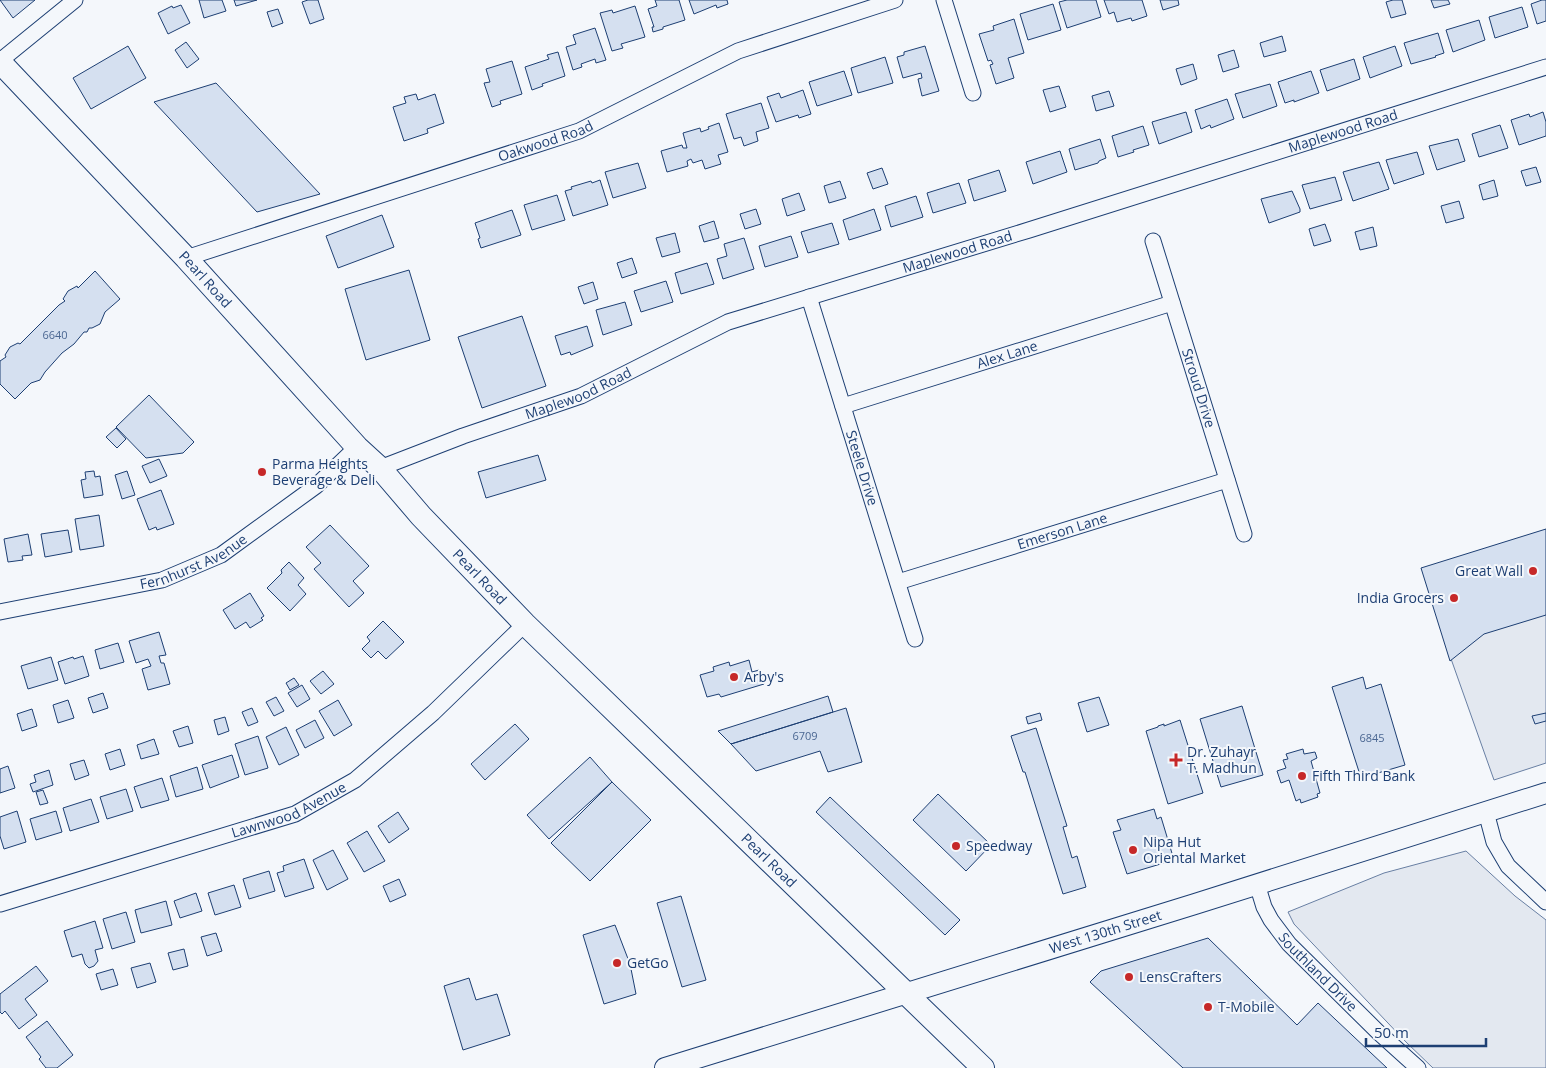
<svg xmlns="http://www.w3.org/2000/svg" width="1546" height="1068" font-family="'Open Sans',sans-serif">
<rect width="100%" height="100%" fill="#f4f7fb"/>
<!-- parking -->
<path fill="#e3e8f0" stroke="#687fa3" d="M1546,613V763L1494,780L1450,656L1483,631Z
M1466,851L1515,896L1546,920V1068H1433L1406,1042L1294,924L1288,912L1384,873Z"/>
<!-- building -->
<path fill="#d5e0f0" stroke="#1d3f73" d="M0,0H35L13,18Z
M199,0H222L226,11L204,18Z
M234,0H257L236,6Z
M308,0H318L324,19L310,24L302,2Z
M655,0H679L685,20L663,27V29L653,32L652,27H654L648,9L657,6Z
M689,0H727L728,4L717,8L716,5L694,14Z
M1067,0H1096L1101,17L1067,28L1059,2Z
M1104,0H1142L1147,16L1132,21L1131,18L1117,22L1114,12L1109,14Z
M1160,0H1178L1179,5L1163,10Z
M1393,0H1402L1406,14L1391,18L1386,2Z
M1431,0H1448L1450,4L1434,8Z
M1542,0H1546V21L1537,24L1531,4Z
M1053,4L1061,30L1028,40L1020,14Z
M181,5L190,23L168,34L158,13L172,6L173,8Z
M635,6L645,37L621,44L623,48L612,51L600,13L612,10L613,13Z
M1522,7L1528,27L1495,38L1489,17Z
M278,9L283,23L272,27L267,12Z
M1014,19L1024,53L1008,58L1014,78L996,84L990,65L993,64L991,60L988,61L979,34L994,30L993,26Z
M1479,20L1485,40L1453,52L1446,30Z
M595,28L606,60L596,63L595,59L581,64L582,67L573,70L566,47L576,44L573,35Z
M1438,33L1444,53L1435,56L1436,57L1411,64L1404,43Z
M1282,36L1286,51L1264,57L1260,43Z
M186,42L199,59L187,68L175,50Z
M128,46L146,78L91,109L73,78Z
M925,46L939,91L922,96L918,79L922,78L921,73L903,78L897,57L904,55V52Z
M1395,46L1402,66L1370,78L1363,57Z
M1234,50L1239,67L1223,72L1218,55Z
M558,52L565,76L542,84L543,86L532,90L525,67L549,59L547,55Z
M885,57L893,83L858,93L851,68Z
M1354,59L1360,79L1327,91L1320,70Z
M512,61L522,94L500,101L501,104L492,107L484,83L490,82L486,69Z
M1193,64L1197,79L1181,85L1176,69Z
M844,71L852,95L817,106L809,82Z
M1311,71L1319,93L1294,102V100L1285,103L1278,82Z
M216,83L320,194L257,212L154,102Z
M1270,84L1277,106L1243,118L1235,94Z
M1059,86L1066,107L1050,112L1043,90Z
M803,90L811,114L799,118L798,115L776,122L767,97L779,93L781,98Z
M1109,91L1114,106L1096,111L1092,96Z
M416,94L418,100L435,94L444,123L427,129L428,133L404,141L393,107L406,103L404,97Z
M1227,99L1234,119L1211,128L1210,125L1201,129L1195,110Z
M761,103L769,128L756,132L758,141L744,146L741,137L734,139L726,114Z
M1186,112L1192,132L1159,144L1152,122Z
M1543,112L1546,122V136L1519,145L1511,120L1529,114L1530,117Z
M719,123L728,152L718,155L721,164L705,169L702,160L693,163L691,159L687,161L688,166L667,172L661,151L682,145L683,148H687L683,133L700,128L701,132L709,129L708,127Z
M1500,125L1508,148L1479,157L1472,134Z
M1143,126L1149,145L1133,150L1134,152L1118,157L1112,136Z
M1100,139L1106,158L1099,161L1098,163L1075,170L1069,149Z
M1458,139L1465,161L1437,170L1429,146Z
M1060,151L1067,172L1033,184L1026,162Z
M1417,152L1424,174L1394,184L1386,160Z
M1379,162L1389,189L1353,201L1343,172Z
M638,163L646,188L613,198L605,172Z
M1536,167L1541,182L1526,186L1521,171Z
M882,168L888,184L873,189L867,173Z
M999,170L1006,191L974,201L968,180Z
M1335,177L1342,200L1310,209L1302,185Z
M600,180L608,205L573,216L565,191L572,189L571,187L591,181L592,183Z
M1494,180L1498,196L1483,200L1479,185Z
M840,181L846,198L829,203L824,186Z
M959,183L966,203L933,213L927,193Z
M1292,191L1300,209V212L1269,223L1261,199Z
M799,193L805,210L787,216L782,199Z
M557,195L565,220L532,230L524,205Z
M916,196L923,217L891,227L885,206Z
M1459,201L1464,218L1446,223L1441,206Z
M756,209L761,224L745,229L740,214Z
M874,209L881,230L849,240L843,220Z
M512,210L521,235L481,248L478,239L480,238L475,223Z
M382,215L394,247L338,268L326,236Z
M714,221L719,238L704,242L699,226Z
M832,223L839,244L808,253L801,232Z
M1325,224L1331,241L1314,246L1309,229Z
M1373,227L1377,246L1360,250L1355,232Z
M675,233L680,252L662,257L656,238Z
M791,236L798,257L765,267L759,246Z
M744,238L754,269L723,279L717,259L727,256L724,244Z
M632,258L637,273L622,278L617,263Z
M707,263L714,284L681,294L675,273Z
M409,270L430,340L366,360L345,289Z
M95,271L120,299L105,312L100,324L92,328H89L87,332H84L74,344L62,353L45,372L40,380L31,383L15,399L0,384V361L6,357L5,355L10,347L18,343L20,344L59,305L65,301L63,299L68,291L77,286L78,288Z
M666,281L673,302L641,312L634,291Z
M593,282L598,299L584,304L578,287Z
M625,302L632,325L603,335L596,310Z
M522,316L546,386L482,408L458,337Z
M587,326L593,346L571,355L570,352L561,355L555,336Z
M149,395L194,442L183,453L146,458L116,427Z
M116,428L126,439L117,448L106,437Z
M538,455L546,480L486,498L478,472Z
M159,459L167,476L150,483L142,466Z
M94,471L95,477L100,476L103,495L84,498L81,480L86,479L85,472Z
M127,471L135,495L122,499L115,475Z
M161,490L174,524L157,530L156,527L149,530L137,499Z
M99,515L104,546L80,550L75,519Z
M330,525L369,566L353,581L364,593L349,607L314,569L321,563L306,547Z
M1546,529V615L1484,634L1450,661L1421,568Z
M68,530L72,552L45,557L41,534Z
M28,534L32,555L22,556L23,560L8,562L4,539Z
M289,562L304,578L298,585L306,594L290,611L267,588L282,573L281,570Z
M250,593L264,616L261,618L263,620L250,628L246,622L235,629L223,610Z
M383,621L404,642L386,659L378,651L371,658L362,649L370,641L367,637Z
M159,632L166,655L159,656L161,663H164L170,684L148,690L142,669L151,666L148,659L136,663L129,641Z
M118,643L124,662L100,669L95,650Z
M83,656L89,676L65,684L58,662L73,657L74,659Z
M51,657L58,680L28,689L21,666Z
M749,660L752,672L759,670L764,684L721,697L719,694L707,697L700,675L714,671L713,667L729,662L730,666Z
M323,671L334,684L321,694L310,681Z
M1363,677L1366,689L1381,684L1405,765L1361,778L1332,687Z
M294,678L299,685L290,690L286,683Z
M302,685L310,699L297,707L288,693Z
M103,693L108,708L93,713L88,698Z
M828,696L833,712L731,744L718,731Z
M276,697L284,711L274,716L266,702Z
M1099,697L1109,725L1087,732L1078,703Z
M68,700L74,718L58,723L53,705Z
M338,700L352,725L334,736L319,711Z
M1242,706L1263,775L1221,787L1200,719Z
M252,708L258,722L248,726L242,712Z
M846,708L862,762L828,772L820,751L756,771L731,744Z
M32,709L37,726L22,731L17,714Z
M1040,713L1042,720L1028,724L1026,717Z
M1546,713V721L1535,724L1532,716Z
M225,717L229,731L218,735L214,720Z
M315,720L324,738L305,748L296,730Z
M1180,720L1203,793L1168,804L1146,731L1158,727V726L1164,724V726Z
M515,724L529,739L485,780L471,764Z
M188,726L193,743L179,747L173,731Z
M286,727L299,755L279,765L266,737Z
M1036,728L1067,826L1063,827L1072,858L1077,856L1086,887L1063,894L1025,772H1023L1011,736Z
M258,736L268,768L245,775L235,744Z
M154,739L159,754L141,759L137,745Z
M120,749L125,765L110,770L105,754Z
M1303,749L1304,754L1315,752L1317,758L1311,761L1320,793L1317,794L1318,797L1301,803L1300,799L1296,801L1289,780L1281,783L1277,771L1286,768L1283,760L1288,759L1286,754Z
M232,755L239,777L210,788L202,765Z
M590,757L612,782L549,839L527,815Z
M84,760L89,775L75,780L70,764Z
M8,766L15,788L0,793V769Z
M197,767L203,789L176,797L170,776Z
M49,770L53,785L33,792L30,784L36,782L34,775Z
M162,778L169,800L141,808L134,787Z
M612,782L651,820L590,881L551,843Z
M126,789L133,811L107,819L100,797Z
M43,790L48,803L40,805L36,792Z
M938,794L991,845L966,871L913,820Z
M830,797L960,920L945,935L816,812Z
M91,799L99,822L70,831L63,808Z
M1154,809L1157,819L1161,817L1174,860L1127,874L1113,832L1121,830L1117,820Z
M17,811L26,842L4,849L0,836V817Z
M56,811L62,832L36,840L30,819Z
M398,812L409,829L389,843L378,826Z
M367,831L385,861L364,872L347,843Z
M333,850L348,879L327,890L313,860Z
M304,859L314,888L285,897L277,873L284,871L283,866Z
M269,871L275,891L249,899L243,879Z
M399,879L406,895L390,902L383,886Z
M234,885L241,907L215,915L208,893Z
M196,893L202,911L180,918L174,901Z
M681,896L706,980L682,987L657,903Z
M166,901L172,925L141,933L135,910Z
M126,912L135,942L112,949L103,919Z
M95,921L103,948L95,950L98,961L94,966L89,968L85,964L82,954L72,957L64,931Z
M615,925L630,964L636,994L604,1004L583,935Z
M216,933L222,951L207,956L201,937Z
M1208,938L1297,1025L1318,1003L1387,1068H1183L1090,982L1101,971Z
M184,949L188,966L173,970L168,953Z
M150,963L156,982L137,988L131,968Z
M36,966L48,981L25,999L37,1015L19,1029L5,1011L2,1014L0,1012V994Z
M113,969L118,985L101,990L96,974Z
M469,978L476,1000L497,994L510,1035L463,1050L444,986Z
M47,1021L73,1055L57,1068H46L39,1059L41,1057L26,1037Z"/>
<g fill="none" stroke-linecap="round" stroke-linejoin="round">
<!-- street casing -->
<g stroke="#1d3f73" stroke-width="17">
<g id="street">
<path d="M944,0L973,93"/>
<path d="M0,61L75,0"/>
<path id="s1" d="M1153,241L1244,534"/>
<path id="s2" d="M186,258L579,131L738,51L895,0"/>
<path id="s3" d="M809,297L915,639"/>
<path id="s4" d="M843,406L1172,303"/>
<path id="s5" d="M380,468L463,436L581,396L728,322L1029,230L1546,67"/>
<path id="s6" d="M898,582L1227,480"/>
<path id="s7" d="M0,612L162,580L221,555L316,486L357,447"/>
<path d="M1486,812L1494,842L1508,866L1546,902"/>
<path id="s8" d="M1257,884L1264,907L1271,920L1289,944L1378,1032L1418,1068"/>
<path id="s9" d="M0,904L295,814L355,780L433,713L525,624"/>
</g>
</g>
<!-- secondary casing -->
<g stroke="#1d3f73" stroke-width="22">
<g id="secondary">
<path id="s10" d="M665,1068L1195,904L1546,793"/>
</g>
</g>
<!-- primary casing -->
<g stroke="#1d3f73" stroke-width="24">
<g id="primary">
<path id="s11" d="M0,62L186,258L357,447L380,468L421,516L525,624L983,1068"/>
</g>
</g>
<!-- street -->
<use href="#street" stroke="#f4f7fb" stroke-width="15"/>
<!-- secondary -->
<use href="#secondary" stroke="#f4f7fb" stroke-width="20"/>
<!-- primary -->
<use href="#primary" stroke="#f4f7fb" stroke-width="22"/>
</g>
<!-- markers -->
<g fill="#c62828" stroke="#f4f7fb" stroke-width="2">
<circle cx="262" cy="472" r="5"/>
<circle cx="1533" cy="571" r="5"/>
<circle cx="1454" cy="598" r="5"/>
<circle cx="734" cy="677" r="5"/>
<path d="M1173.5 752.5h5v5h5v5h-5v5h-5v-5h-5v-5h5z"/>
<circle cx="1302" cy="776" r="5"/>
<circle cx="956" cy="846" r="5"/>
<circle cx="1133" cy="850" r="5"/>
<circle cx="617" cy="963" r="5"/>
<circle cx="1129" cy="977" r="5"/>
<circle cx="1208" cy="1007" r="5"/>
</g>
<g text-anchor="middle" stroke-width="4" stroke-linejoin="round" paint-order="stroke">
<!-- number labels -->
<g font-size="11" fill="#4b6792">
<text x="55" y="339">6640</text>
<text x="805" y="740">6709</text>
<text x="1372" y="742">6845</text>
</g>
<!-- street labels -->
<g font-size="14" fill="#1d3f73" stroke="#f4f7fb">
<text dy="5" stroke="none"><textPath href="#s5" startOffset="1022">Maplewood Road</textPath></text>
<text dy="5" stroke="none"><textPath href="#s2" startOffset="378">Oakwood Road</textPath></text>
<text dy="5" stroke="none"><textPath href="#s5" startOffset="618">Maplewood Road</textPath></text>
<text dy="5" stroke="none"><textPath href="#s11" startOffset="299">Pearl Road</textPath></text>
<text dy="5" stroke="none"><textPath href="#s4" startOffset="172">Alex Lane</textPath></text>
<text dy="5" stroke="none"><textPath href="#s1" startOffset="154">Stroud Drive</textPath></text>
<text dy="5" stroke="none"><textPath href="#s5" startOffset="212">Maplewood Road</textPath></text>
<text dy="5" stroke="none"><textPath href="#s3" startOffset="179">Steele Drive</textPath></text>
<text dy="5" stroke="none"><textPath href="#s6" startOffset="172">Emerson Lane</textPath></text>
<text dy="5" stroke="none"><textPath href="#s7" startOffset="201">Fernhurst Avenue</textPath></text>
<text dy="5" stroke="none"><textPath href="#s11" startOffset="704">Pearl Road</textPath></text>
<text dy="5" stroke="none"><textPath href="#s9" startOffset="304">Lawnwood Avenue</textPath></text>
<text dy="5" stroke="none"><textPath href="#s11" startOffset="1109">Pearl Road</textPath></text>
<text dy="5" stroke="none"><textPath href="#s10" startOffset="461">West 130th Street</textPath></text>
<text dy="5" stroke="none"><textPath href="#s8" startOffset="109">Southland Drive</textPath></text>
</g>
<!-- poi labels -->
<g font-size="14" fill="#1d3f73" stroke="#f4f7fb" text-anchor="start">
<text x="272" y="469">Parma Heights<tspan x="272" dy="16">Beverage &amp; Deli</tspan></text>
<text x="1523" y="576" text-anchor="end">Great Wall</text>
<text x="1444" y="603" text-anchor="end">India Grocers</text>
<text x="744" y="682">Arby's</text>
<text x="1187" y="757">Dr. Zuhayr<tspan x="1187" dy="16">T. Madhun</tspan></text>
<text x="1312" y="781">Fifth Third Bank</text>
<text x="1143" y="847">Nipa Hut<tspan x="1143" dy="16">Oriental Market</tspan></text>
<text x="966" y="851">Speedway</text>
<text x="627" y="968">GetGo</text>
<text x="1139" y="982">LensCrafters</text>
<text x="1218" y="1012">T-Mobile</text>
</g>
</g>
<!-- scale -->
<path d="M1366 1038v8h120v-8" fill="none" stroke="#1d3f73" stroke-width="2.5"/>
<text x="1374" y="1038" font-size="15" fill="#1d3f73" stroke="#f4f7fb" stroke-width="4" paint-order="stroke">50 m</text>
</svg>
